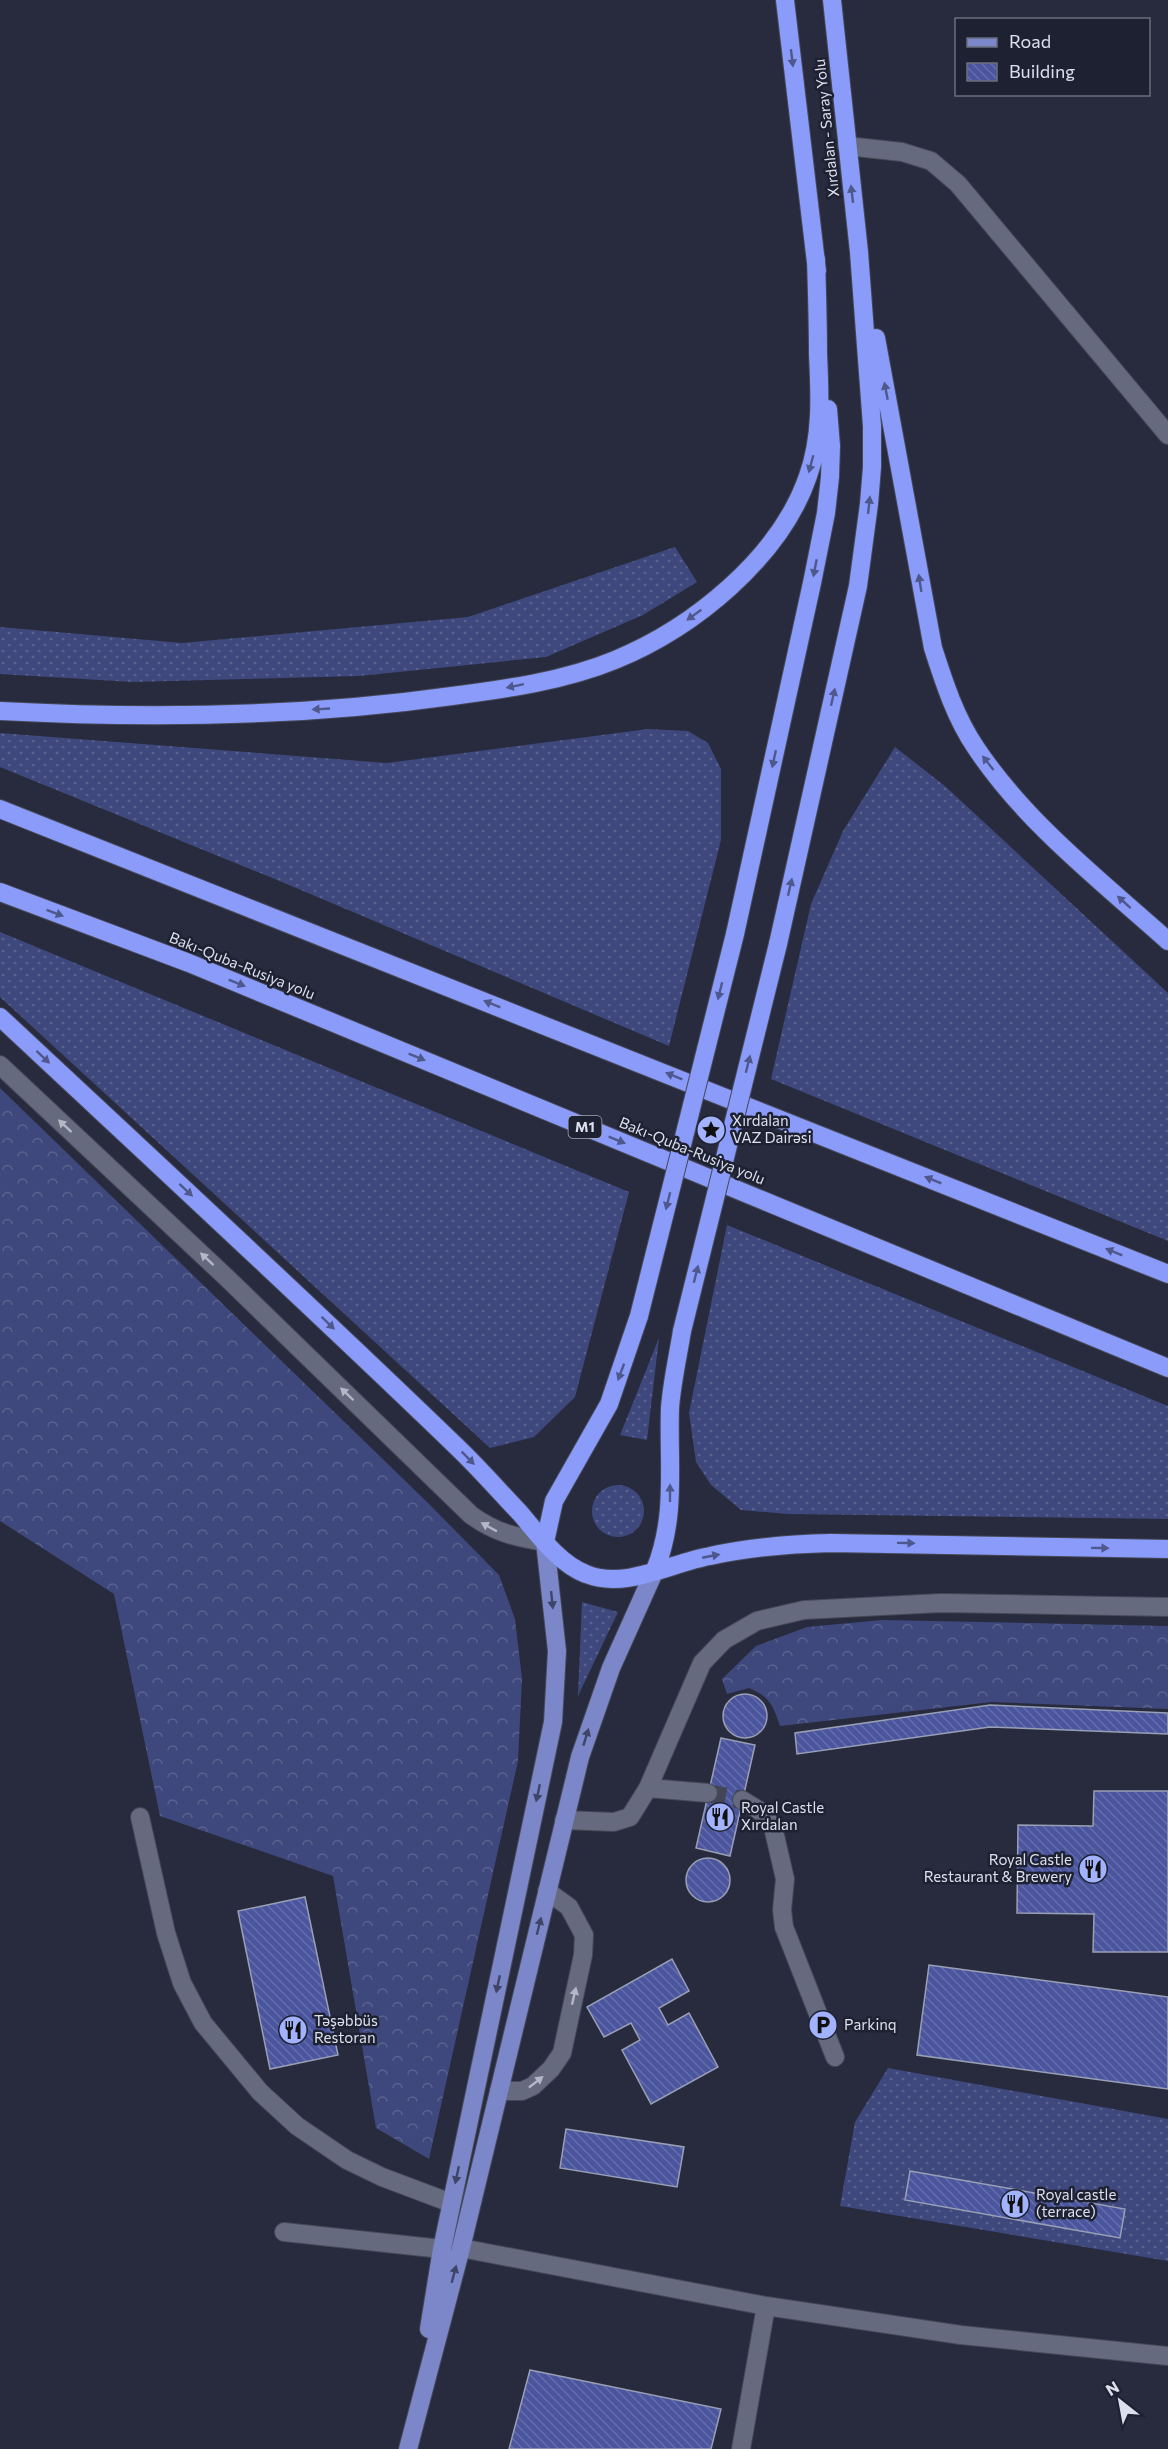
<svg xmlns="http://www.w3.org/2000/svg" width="1168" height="2449" font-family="Commissioner,sans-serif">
<defs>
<pattern id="grass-dots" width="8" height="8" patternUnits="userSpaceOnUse" patternTransform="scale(1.5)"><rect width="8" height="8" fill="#3f487c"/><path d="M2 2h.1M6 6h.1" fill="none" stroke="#5a628f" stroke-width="1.8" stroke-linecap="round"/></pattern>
<pattern id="forest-crowns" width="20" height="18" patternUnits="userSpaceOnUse" patternTransform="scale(1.5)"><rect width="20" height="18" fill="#3f487c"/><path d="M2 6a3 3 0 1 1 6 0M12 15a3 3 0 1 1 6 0" fill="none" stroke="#5a628f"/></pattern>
<pattern id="building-back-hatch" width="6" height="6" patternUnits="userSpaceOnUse" patternTransform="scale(1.5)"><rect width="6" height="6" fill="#4a559e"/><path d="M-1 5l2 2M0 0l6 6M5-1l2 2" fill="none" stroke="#646dac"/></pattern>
</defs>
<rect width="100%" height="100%" fill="#272b3d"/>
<!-- grass -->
<path fill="url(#grass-dots)" d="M675,547L697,582L643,615L546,657L359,676L133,682L0,674V627L182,643L468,617Z
M648,729L688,731L708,743L721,769V840L669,1046L282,882L0,767V733L387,763Z
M895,747L946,787L1168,993V1241L771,1079L811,904L843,831Z
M0,932L629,1192L575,1397L534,1437L490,1448L0,997Z
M727,1225L1168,1406V1519L788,1514L741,1510L711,1485L696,1462L689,1413Z
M659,1338L647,1440L620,1435Z
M592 1511a26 26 0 1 1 52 0a26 26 0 1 1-52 0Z
M582,1602L618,1612L578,1696Z
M888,2068L1168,2119V2261L840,2206L855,2122Z"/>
<!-- forest -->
<path fill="url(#forest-crowns)" d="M0,1088L428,1503L499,1575L515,1619L522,1679L518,1761L429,2159L376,2128L333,1876L160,1816L114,1594L0,1521Z
M882,1620L1168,1626V1709L992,1702L780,1726C773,1705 770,1697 749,1688L727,1694L722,1679L756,1646L807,1627Z"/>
<!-- building -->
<path fill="url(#building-back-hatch)" stroke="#999fb5" stroke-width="1.5" d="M723 1716a22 22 0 1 1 44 0a22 22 0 1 1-44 0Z
M990,1705L1168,1713V1734L990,1727L797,1754L795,1733Z
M721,1738L755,1745L730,1856L696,1848Z
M1094,1791H1168V1952H1093L1094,1914L1017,1913L1018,1825L1093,1826Z
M686 1880a22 22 0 1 1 44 0a22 22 0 1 1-44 0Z
M305,1897L338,2055L270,2069L238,1911Z
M672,1959L689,1991L659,2008L668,2025L689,2013L718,2067L651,2104L622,2050L640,2040L631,2023L604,2037L587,2007Z
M929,1965L1168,1997V2089L917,2055Z
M566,2129L684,2147L677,2187L560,2168Z
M910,2171L1125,2209L1120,2238L905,2200Z
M530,2370L721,2409L711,2449H509Z"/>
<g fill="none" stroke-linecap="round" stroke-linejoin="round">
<!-- minor-tunnel -->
<path stroke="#424657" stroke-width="18" stroke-dasharray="18 9" stroke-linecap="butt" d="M708,1793L742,1800"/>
<!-- minor casing -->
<g stroke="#454857" stroke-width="20">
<path id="minor" d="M847,146L902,152L931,161L958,184L1168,435
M0,1065L227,1278L471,1515C496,1533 515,1537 545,1542
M648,1788L708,1793
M742,1800L760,1811L773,1827L785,1879L782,1910L784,1927L835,2057
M140,1817L166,1933L182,1983L203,2023L260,2092L297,2126L347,2160L382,2177L451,2203
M564,1820L614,1822L630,1817L648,1788L702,1663L724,1640L757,1621L804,1610L941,1603L1168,1607
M499,2091H522L533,2086L551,2069L562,2053L583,1955L584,1935L569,1907L547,1891
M284,2232L442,2249
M461,2248L766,2306L961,2335L1168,2356
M741,2449L766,2306"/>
</g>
<!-- major casing -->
<g stroke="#454857" stroke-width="20">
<path id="major" d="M429,2329L442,2249L553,1722L557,1651L545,1542
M408,2449L461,2248L580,1757L611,1668L655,1570"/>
</g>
<!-- highway casing -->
<g stroke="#454857" stroke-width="20">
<path id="highway" d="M785,0L817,271
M876,338L933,648C944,682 955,717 976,748C1026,823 1101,881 1168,941
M0,711C150,719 303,717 452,696C506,689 564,681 615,660C693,628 780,558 808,476C822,437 820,395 818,354C818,323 817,291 816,259
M0,809L1168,1274
M0,892L189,963L1168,1368
M735,934L812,583L826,513L830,477L831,446L828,409
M778,944L858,586L869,504L872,467V426L859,252L832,0
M0,1017C153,1160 307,1302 457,1447C479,1468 499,1491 520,1513C538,1534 559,1564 586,1574C626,1590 670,1563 710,1556C750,1547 790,1544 831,1543L1168,1549
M545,1542L554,1501L609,1404L639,1316
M655,1570C677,1516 668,1464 670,1408C672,1382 678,1356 682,1331"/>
</g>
<!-- minor -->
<use href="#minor" stroke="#656a7f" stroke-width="18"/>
<!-- major -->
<use href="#major" stroke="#7b87c9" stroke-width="18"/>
<!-- highway -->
<use href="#highway" stroke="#8a9bfa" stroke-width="18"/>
<!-- highway-bridge casing -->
<g stroke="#454857" stroke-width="20" stroke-linecap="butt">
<path id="highway-bridge" d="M639,1316L735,934
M682,1331L778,944"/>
</g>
<!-- highway-bridge -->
<use href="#highway-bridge" stroke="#8a9bfa" stroke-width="18"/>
</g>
<!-- one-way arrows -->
<defs><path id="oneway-solid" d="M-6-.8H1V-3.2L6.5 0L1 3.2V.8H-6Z" transform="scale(1.5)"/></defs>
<g fill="#4e588c">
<use href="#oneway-solid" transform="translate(792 58) rotate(83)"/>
<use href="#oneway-solid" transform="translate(852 194) rotate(-97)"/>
<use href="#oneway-solid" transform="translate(886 391) rotate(-101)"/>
<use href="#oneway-solid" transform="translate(811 464) rotate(105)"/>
<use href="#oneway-solid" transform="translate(869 505) rotate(-84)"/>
<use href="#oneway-solid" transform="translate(815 568) rotate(101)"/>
<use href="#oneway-solid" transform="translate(920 583) rotate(-99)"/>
<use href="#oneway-solid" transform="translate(694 615) rotate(144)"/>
<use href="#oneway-solid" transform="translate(515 686) rotate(168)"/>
<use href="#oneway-solid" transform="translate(833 697) rotate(-77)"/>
<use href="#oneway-solid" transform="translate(321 709) rotate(177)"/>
<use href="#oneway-solid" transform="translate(774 759) rotate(102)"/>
<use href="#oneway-solid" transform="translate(988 763) rotate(-128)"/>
<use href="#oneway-solid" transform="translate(790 887) rotate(-77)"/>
<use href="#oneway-solid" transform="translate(1124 902) rotate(-138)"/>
<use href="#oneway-solid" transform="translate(55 913) rotate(21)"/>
<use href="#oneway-solid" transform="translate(237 983) rotate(22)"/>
<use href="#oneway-solid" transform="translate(720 991) rotate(104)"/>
<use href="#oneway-solid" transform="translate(492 1004) rotate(-158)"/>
<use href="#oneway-solid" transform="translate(43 1057) rotate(43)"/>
<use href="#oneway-solid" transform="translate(417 1057) rotate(22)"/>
<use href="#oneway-solid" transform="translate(748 1064) rotate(-76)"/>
<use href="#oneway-solid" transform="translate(674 1076) rotate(-158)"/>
<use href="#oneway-solid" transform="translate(617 1140) rotate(22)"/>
<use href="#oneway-solid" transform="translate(933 1180) rotate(-158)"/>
<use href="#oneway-solid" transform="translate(186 1190) rotate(43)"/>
<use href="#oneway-solid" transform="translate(668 1201) rotate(104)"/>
<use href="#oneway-solid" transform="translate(1114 1252) rotate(-158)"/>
<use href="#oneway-solid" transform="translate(696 1274) rotate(-76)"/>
<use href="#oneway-solid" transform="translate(328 1323) rotate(44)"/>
<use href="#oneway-solid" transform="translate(621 1372) rotate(110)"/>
<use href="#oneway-solid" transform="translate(468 1458) rotate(45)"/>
<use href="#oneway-solid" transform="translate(670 1493) rotate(-90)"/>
<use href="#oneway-solid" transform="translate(906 1543) rotate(1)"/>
<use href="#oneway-solid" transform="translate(1100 1548) rotate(1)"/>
<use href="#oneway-solid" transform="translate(711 1556) rotate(-11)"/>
</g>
<g fill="#b3b7c6">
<use href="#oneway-solid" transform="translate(65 1126) rotate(-137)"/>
<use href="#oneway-solid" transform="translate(207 1259) rotate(-137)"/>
<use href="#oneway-solid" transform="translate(347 1394) rotate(-136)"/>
<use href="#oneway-solid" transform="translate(489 1527) rotate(-151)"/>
<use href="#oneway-solid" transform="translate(574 1996) rotate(-77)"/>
<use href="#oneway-solid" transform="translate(536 2082) rotate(-38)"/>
</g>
<g fill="#3e4567">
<use href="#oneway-solid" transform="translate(552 1600) rotate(84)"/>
<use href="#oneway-solid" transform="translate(586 1737) rotate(-73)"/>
<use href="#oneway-solid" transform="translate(538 1793) rotate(102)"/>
<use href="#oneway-solid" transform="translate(539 1926) rotate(-76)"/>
<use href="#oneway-solid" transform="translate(498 1984) rotate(102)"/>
<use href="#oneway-solid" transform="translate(457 2175) rotate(102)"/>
<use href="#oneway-solid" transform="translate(454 2274) rotate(-75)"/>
</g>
<!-- icons -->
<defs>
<g id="sight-disc" transform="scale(1.5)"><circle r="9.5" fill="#a3b2fd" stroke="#1d2132"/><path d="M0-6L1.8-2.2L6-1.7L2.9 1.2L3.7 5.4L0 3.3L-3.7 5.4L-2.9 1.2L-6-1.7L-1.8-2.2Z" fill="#111"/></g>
<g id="restaurant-disc" transform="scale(1.5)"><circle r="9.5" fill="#a3b2fd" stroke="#1d2132"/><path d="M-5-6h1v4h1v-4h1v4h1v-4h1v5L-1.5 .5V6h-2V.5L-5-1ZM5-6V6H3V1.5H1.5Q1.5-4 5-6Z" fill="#111"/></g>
<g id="parking-disc" transform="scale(1.5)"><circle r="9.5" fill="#a3b2fd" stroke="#1d2132"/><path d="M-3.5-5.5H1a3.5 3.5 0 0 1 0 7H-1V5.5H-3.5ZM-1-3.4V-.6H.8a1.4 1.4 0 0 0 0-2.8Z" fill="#111"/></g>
</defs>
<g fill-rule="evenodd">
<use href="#sight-disc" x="711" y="1130"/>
<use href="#restaurant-disc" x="720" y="1817"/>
<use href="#restaurant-disc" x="1093" y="1869"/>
<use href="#parking-disc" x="823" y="2025"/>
<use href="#restaurant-disc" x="293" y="2030"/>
<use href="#restaurant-disc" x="1015" y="2204"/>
</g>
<g text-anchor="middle" stroke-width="5" stroke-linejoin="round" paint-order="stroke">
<!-- shield labels -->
<rect fill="#1d2132" stroke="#a3a7b4" stroke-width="1.5" x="568.5" y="1116" width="33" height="22" rx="4.5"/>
<g font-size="14" font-weight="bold" fill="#dde0ec">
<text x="585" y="1132">M1</text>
</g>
<!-- street labels -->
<g font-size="15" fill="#dde0ec" stroke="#1d2132">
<text transform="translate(827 128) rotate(-96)" y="5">Xırdalan - Saray Yolu</text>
<text transform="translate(242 966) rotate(22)" y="5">Bakı-Quba-Rusiya yolu</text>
<text transform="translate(692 1151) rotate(22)" y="5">Bakı-Quba-Rusiya yolu</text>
</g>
<!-- poi labels -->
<g font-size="15" fill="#dde0ec" stroke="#1d2132" text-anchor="start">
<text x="732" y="1126">Xırdalan<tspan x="732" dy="17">VAZ Dairəsi</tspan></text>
<text x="741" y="1813">Royal Castle<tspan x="741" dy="17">Xırdalan</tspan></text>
<text x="1072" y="1865" text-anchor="end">Royal Castle<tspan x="1072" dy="17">Restaurant &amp; Brewery</tspan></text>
<text x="314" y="2026">Təşəbbüs<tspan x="314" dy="17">Restoran</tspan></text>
<text x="844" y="2030">Parkinq</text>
<text x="1036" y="2200">Royal castle<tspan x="1036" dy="17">(terrace)</tspan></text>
</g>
</g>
<!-- legend -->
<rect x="955" y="18" width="195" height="78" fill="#1d2132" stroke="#6a6d7c" stroke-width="1.5"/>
<rect x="967" y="38" width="30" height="9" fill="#7b87c9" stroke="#6a6d7c" stroke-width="1.5"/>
<text x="1009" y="48" font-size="18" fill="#dde0ec">Road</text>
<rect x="967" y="63" width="30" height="18" fill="url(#building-back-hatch)" stroke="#6a6d7c" stroke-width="1.5"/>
<text x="1009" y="78" font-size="18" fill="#dde0ec">Building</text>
<!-- north arrow -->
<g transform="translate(1120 2401) rotate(329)" stroke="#1d2132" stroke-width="4.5" paint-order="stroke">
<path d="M0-4.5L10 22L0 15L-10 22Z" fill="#dde0ec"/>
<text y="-9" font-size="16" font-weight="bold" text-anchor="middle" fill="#dde0ec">N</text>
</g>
</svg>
